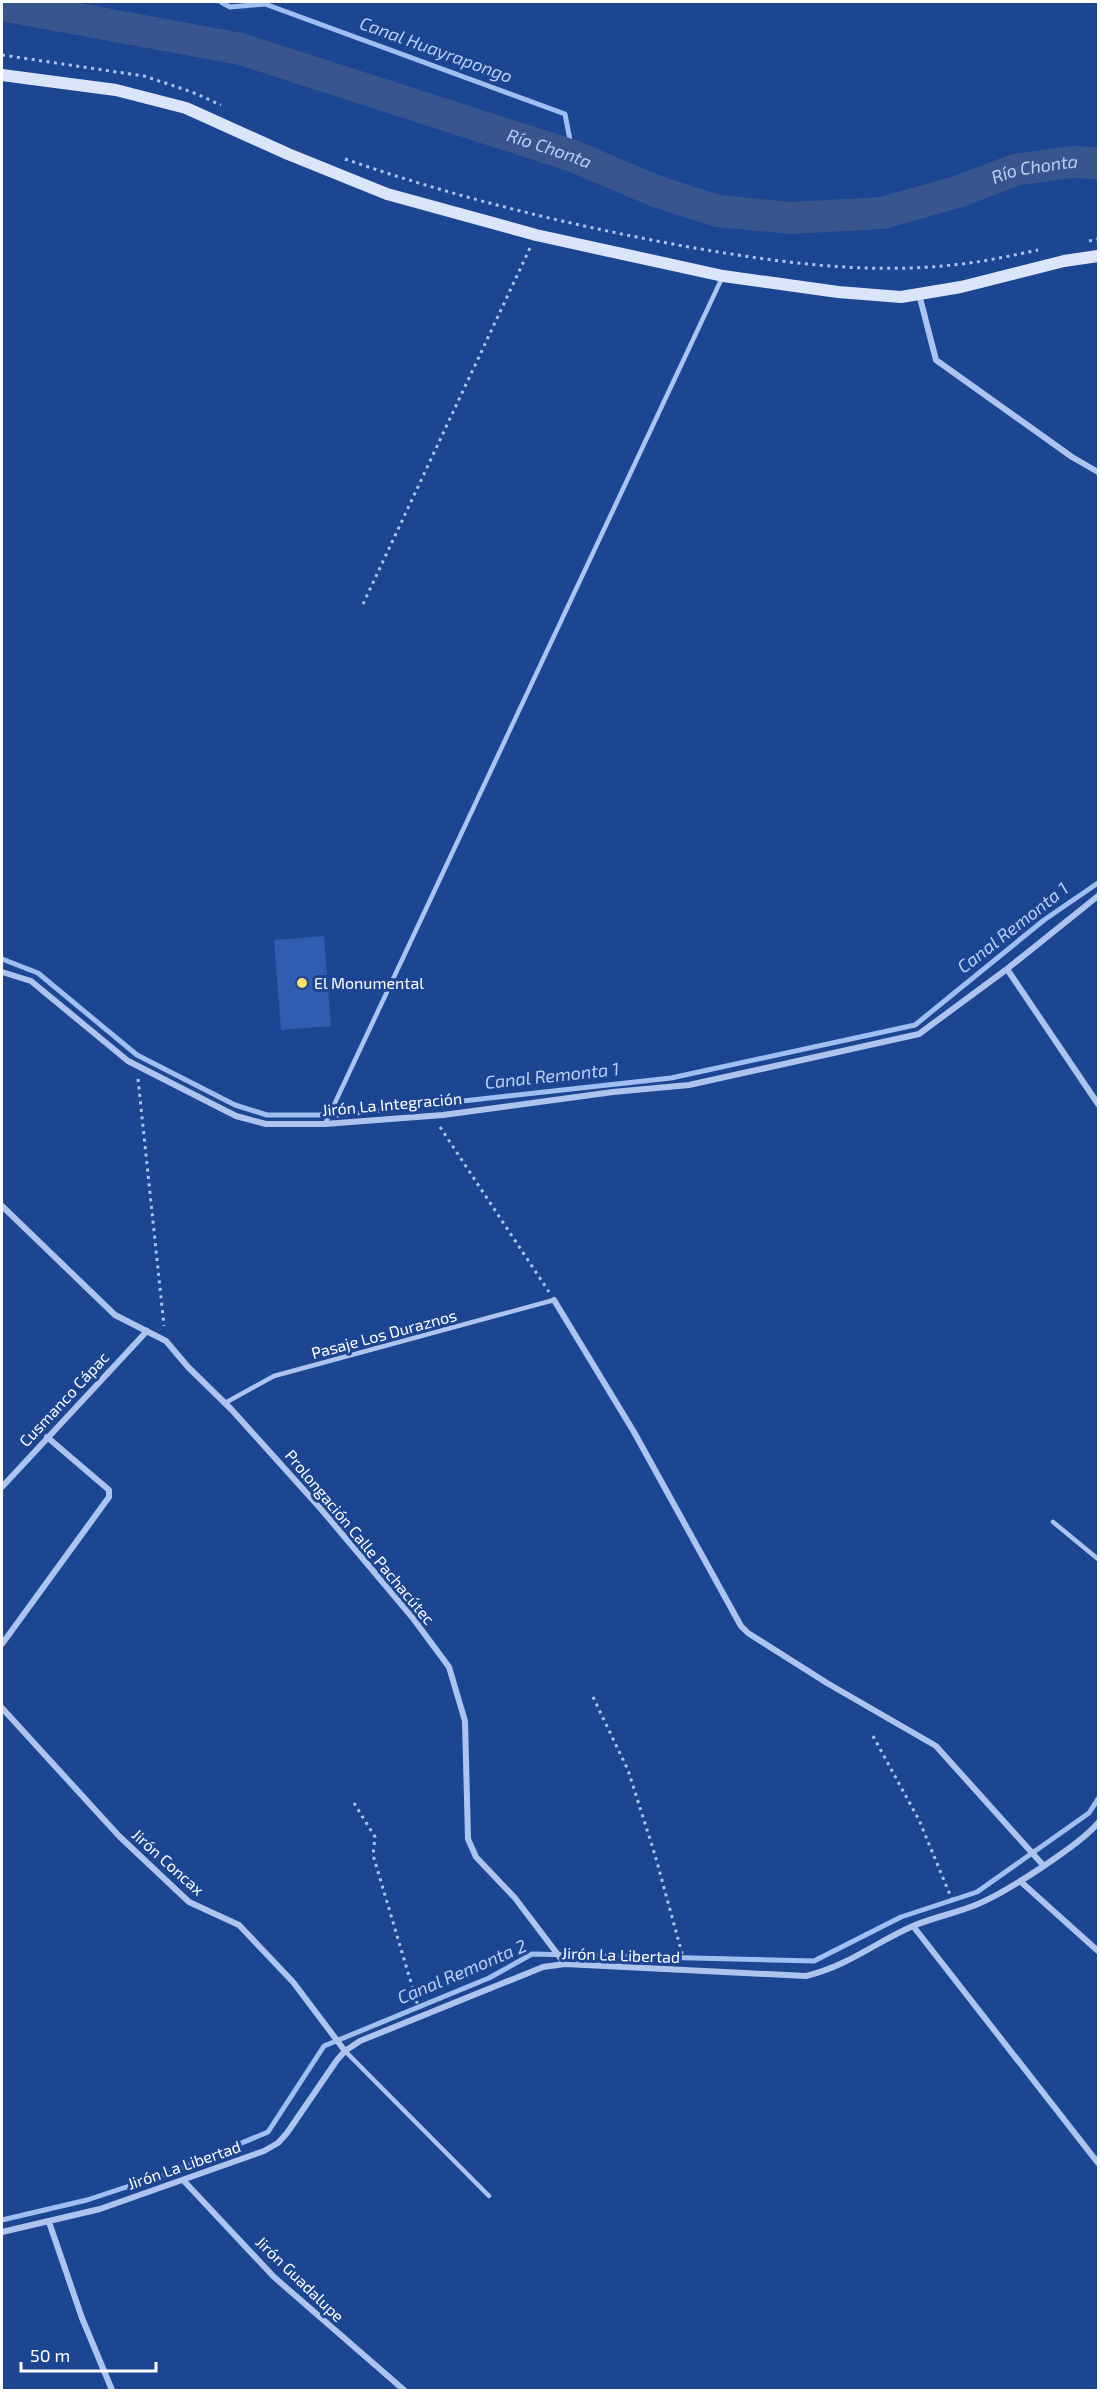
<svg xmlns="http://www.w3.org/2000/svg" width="1100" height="2392" font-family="'Exo 2',sans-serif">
<rect width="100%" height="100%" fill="#1c4592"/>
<!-- green -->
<path fill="#305db0" d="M324,936L331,1026L281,1030L274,940Z"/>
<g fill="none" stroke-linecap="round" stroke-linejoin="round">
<!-- stream -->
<path stroke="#a0bef0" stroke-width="5" d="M221,2L230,7L265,4L565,114L573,156
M2,959L38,973L137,1055L235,1105L267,1115H337L671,1078L915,1025L1044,920L1098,883
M2,2220L87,2200L172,2172L268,2132L324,2046L489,1978L532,1954L814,1961L901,1917L977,1892L1089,1813L1098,1799"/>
<!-- river -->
<path stroke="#38558d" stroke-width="32" id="s1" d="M2,5L241,49L573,156L658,192L718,211L791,218L882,213L957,192L1015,170L1070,162L1098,163"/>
<!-- path -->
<path stroke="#adc4ee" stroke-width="3" stroke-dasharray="3 4.5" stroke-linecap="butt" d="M2,55L144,76L192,92L221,105
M345,159C454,197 565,224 678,245C768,261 862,275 953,265C982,262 1010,256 1038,250
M1089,241L1098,239
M363,604L530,248
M138,1079L164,1326
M440,1127L549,1292
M593,1697L628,1770L655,1855L683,1957
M873,1736L919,1820L953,1902
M354,1803L375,1837L373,1855L418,2006"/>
<!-- lane -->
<path stroke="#adc4ee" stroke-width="4.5" d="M325,1124L722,278
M225,1403L274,1376L554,1300
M1053,1522L1098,1559
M345,2051L489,2196"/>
<!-- street -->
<path stroke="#adc4ee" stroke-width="6" d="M919,294L936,360L1072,457L1098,472
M1007,969L1098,1104
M2,972L31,981L128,1061L236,1116L266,1124H325L443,1115L613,1092L689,1085L919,1034L1007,969L1098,896
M2,1206L115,1315L166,1341L188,1367L231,1409L321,1509L412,1617L449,1667L465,1721L468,1839L476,1857L515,1898L565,1964
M554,1300L634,1432L741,1626L748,1633L827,1683L936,1746L1043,1865
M2,1487L147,1331
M2,1644L109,1497V1490L47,1437
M2,1708L119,1836L189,1902L239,1925L293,1982L345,2051
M1020,1881L1098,1951
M913,1926L1098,2163
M184,2181L274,2277L404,2390
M49,2222L82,2318L112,2390
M2,2232L100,2209L264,2151L278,2143L287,2133L337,2060L345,2051L360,2041L543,1967L565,1964L806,1976C850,1965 874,1943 913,1926C934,1917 957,1913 978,1904C1005,1893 1080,1845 1098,1823"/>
<!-- secondary -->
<path stroke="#dae5fa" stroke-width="12" d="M2,75L116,90L186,108L288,154L387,194L536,235L723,276L838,292L901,297L961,287L1064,261L1098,256"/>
</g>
<!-- markers -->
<circle fill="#fee16b" stroke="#1c4592" stroke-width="2" cx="302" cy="983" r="6"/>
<g text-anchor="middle" stroke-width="6" stroke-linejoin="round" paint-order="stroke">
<!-- poi labels -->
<g font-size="16" fill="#fff" stroke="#1c4592" text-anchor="start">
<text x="314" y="989">El Monumental</text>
</g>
<!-- street labels -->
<g font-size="16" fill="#fff" stroke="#1c4592">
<text transform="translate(392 1104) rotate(-5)" y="6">Jirón La Integración</text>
<text transform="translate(384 1334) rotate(-15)" y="6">Pasaje Los Duraznos</text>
<text transform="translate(64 1399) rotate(-47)" y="6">Cusmanco Cápac</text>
<text transform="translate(360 1537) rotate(50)" y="6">Prolongación Calle Pachacútec</text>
<text transform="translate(168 1862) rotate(42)" y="6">Jirón Concax</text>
<text transform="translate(621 1955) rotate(2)" y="6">Jirón La Libertad</text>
<text transform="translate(184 2165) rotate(-19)" y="6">Jirón La Libertad</text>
<text transform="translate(300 2279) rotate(44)" y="6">Jirón Guadalupe</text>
</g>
<!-- water labels -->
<g font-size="18" font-style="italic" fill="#b9cff5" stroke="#1c4592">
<text transform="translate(436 50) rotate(20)" y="6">Canal Huayrapongo</text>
<text dy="6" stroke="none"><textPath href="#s1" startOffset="567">Río Chonta</textPath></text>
<text dy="6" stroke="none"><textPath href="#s1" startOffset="1071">Río Chonta</textPath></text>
<text transform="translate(1013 928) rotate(-38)" y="6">Canal Remonta 1</text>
<text transform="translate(552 1076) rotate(-6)" y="6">Canal Remonta 1</text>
<text transform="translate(462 1972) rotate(-23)" y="6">Canal Remonta 2</text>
</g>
</g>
<!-- border -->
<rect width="1100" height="2392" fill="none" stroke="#ffffff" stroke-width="6"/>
<!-- scale -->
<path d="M21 2362v9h135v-9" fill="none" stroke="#ffffff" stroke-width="3"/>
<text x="30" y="2362" font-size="18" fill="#ffffff" stroke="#1c4592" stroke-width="4.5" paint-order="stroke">50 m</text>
</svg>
